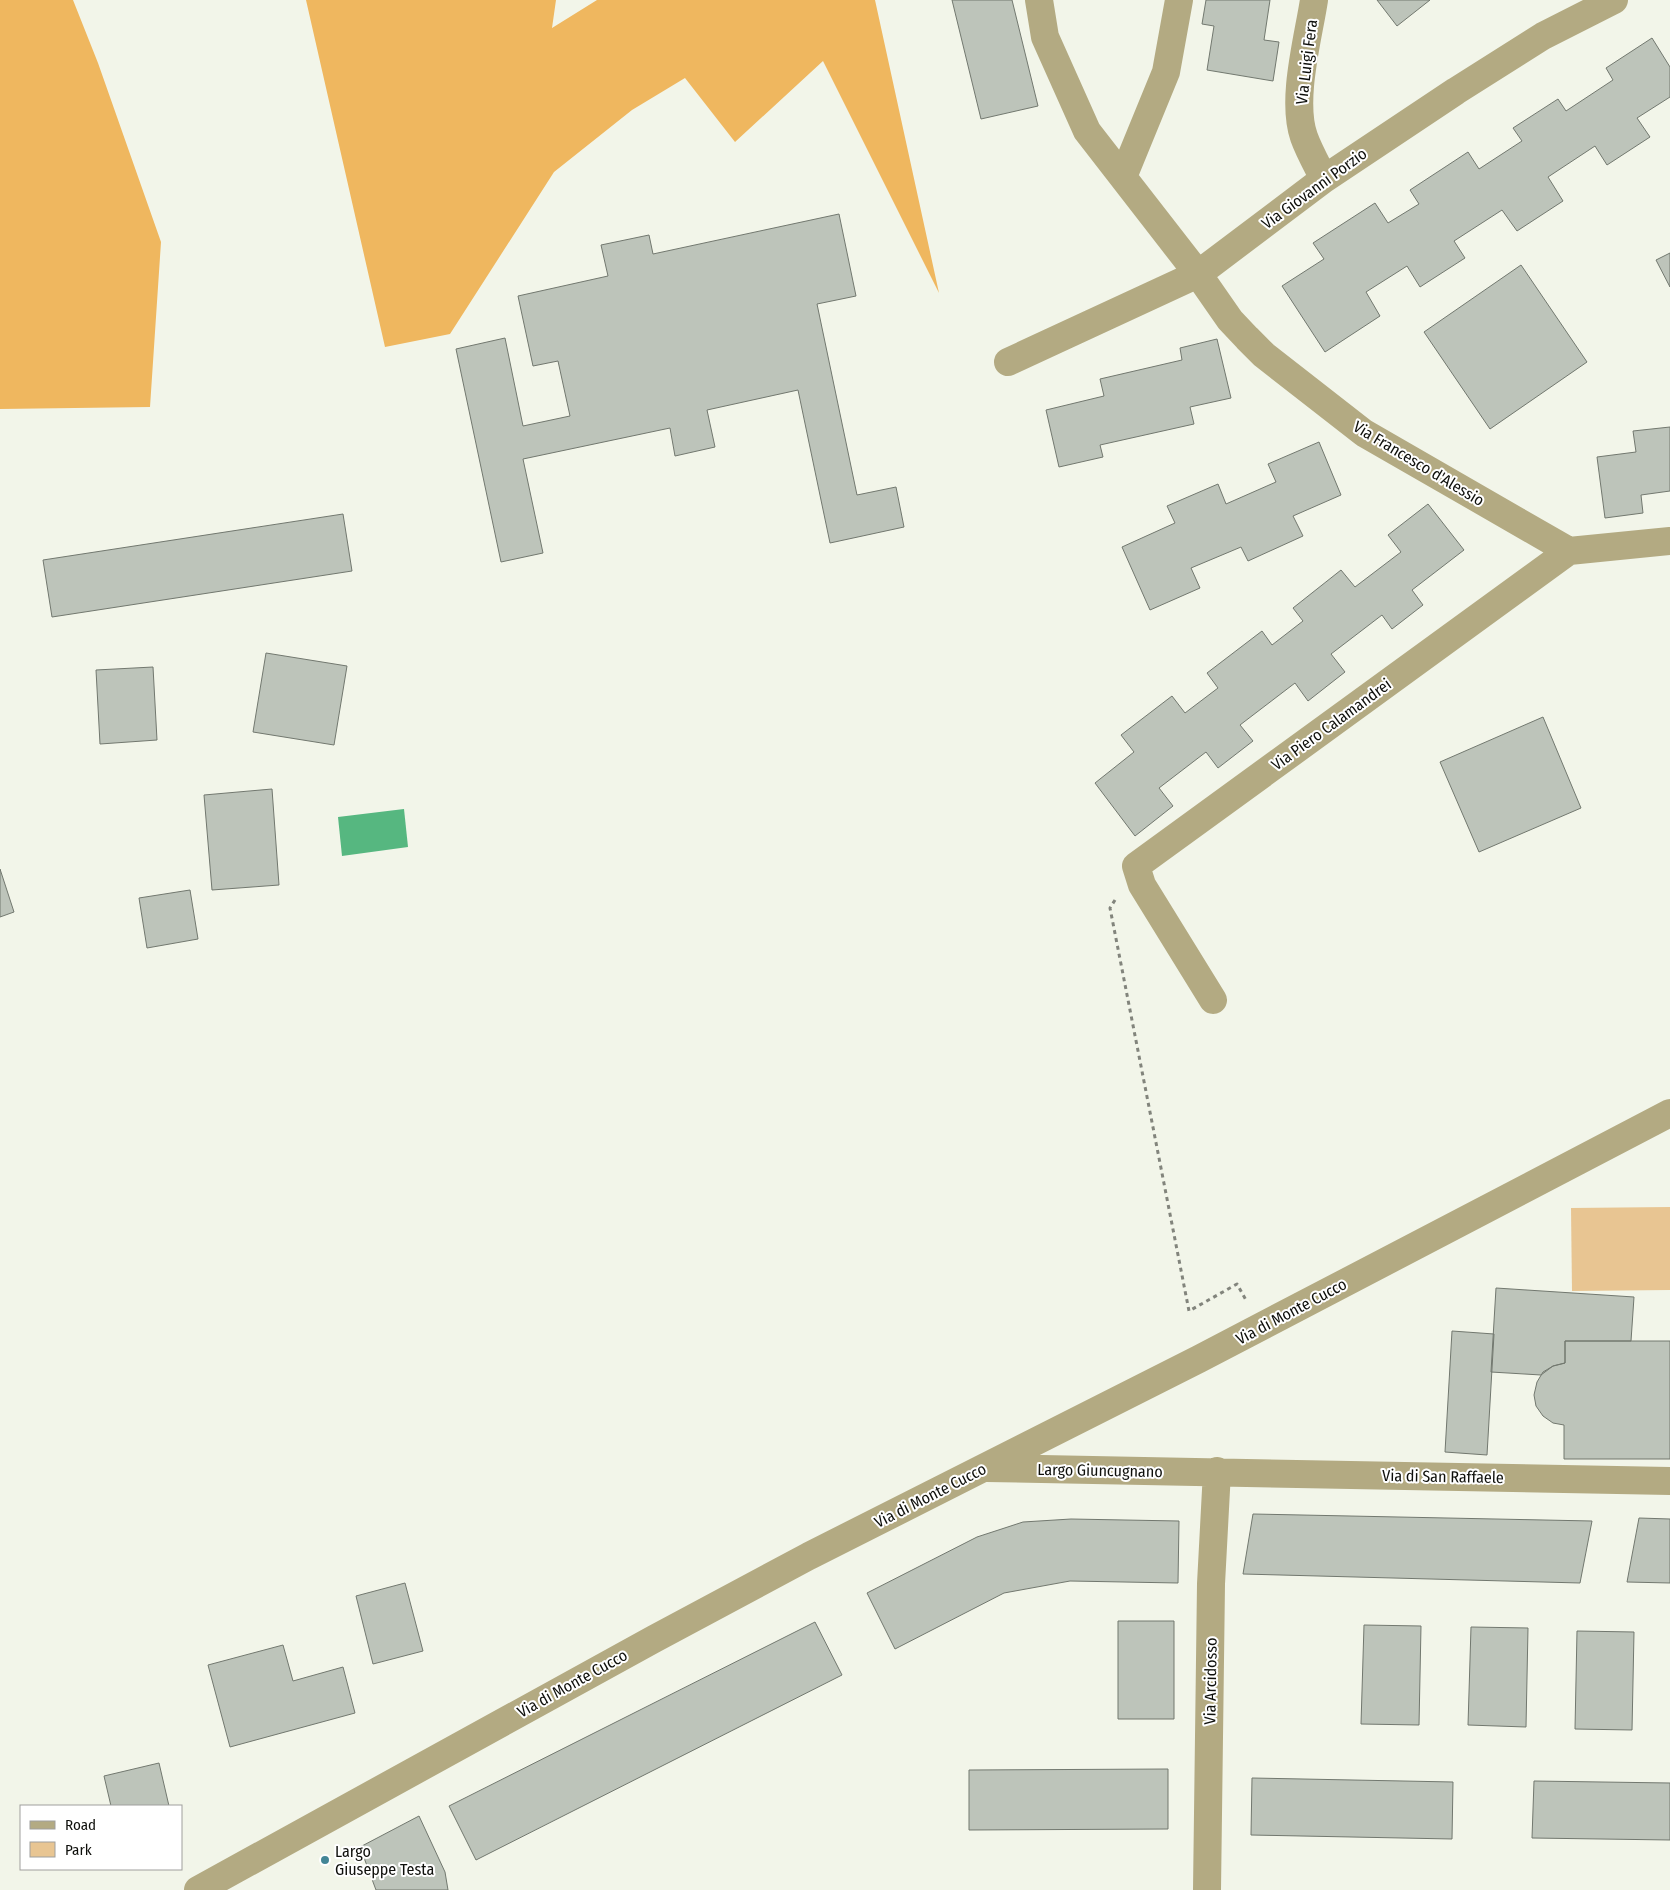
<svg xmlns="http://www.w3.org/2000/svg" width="1670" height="1890" font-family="'Fira Sans Condensed',sans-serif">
<rect width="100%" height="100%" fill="#f2f5e9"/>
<!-- green -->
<path fill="#e8c592" d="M1670,1207V1290L1572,1291L1571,1208Z"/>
<!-- forest -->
<path fill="#efb75f" d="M0,0H73L98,63L161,242L150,407L0,409Z
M306,0H556L552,28L597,0H875L939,293L823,61L735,142L685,78L632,110L554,172L450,334L385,347Z"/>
<!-- water -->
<path fill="#56b780" d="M404,809L408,847L342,856L338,817Z"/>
<!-- building -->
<path fill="#bdc4ba" stroke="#72786f" d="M952,0H1012L1038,106L981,119Z
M1206,0H1270L1264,40L1279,42L1273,81L1207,70L1214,26L1202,24Z
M1377,0H1430L1397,26Z
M1652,38L1670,67V97L1637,118L1650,137L1607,165L1595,146L1548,177L1563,201L1517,231L1502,210L1454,241L1465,258L1420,287L1407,266L1366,292L1380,316L1325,352L1282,286L1324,259L1313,243L1375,203L1388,223L1419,204L1410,190L1468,152L1479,169L1522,141L1513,128L1558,99L1566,111L1613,80L1606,68Z
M839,214L856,296L817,304L857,495L896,487L904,527L830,543L798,390L707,410L715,447L675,456L670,428L523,459L543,553L501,562L456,349L505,338L523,426L570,416L558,361L533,366L518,296L608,276L601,245L649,235L653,254Z
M1670,253V287L1656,260Z
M1521,265L1587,362L1490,429L1424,332Z
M1217,339L1231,398L1190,407L1194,424L1100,445L1103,457L1059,467L1046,410L1104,396L1100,379L1182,360L1180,348Z
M1670,427V491L1641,495L1643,513L1605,518L1597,457L1636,452L1633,431Z
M1319,442L1341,495L1293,516L1303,536L1248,561L1241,547L1191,568L1200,588L1150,610L1122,547L1175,523L1167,506L1218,484L1226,504L1276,482L1268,464Z
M1428,504L1464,550L1412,590L1423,605L1392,629L1382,615L1331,654L1345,672L1308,701L1295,683L1240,725L1253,741L1218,768L1206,752L1159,788L1173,806L1135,836L1095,783L1134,752L1121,735L1172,696L1185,713L1218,688L1207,673L1262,631L1272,645L1303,621L1293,608L1341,570L1355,587L1401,552L1388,535Z
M343,514L352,571L52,617L43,560Z
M266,653L347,666L334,745L253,732Z
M153,667L157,740L100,744L96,670Z
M1543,717L1581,808L1479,852L1440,762Z
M272,789L279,885L212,890L204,795Z
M0,869L14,912L0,917Z
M190,890L198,939L147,948L139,898Z
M1496,1288L1634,1297L1631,1341H1565V1363L1553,1366L1541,1375L1491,1372Z
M1452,1331L1494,1334L1487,1455L1445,1452Z
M1565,1341H1670V1459H1564V1425L1553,1423L1543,1416L1536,1406L1534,1395L1537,1382L1543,1372L1553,1366L1565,1363Z
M1253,1514L1592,1521L1580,1583L1243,1574Z
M1639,1518L1670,1519V1583L1627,1582Z
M1071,1519L1179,1521L1178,1583L1070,1581L1004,1593L895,1649L867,1593L977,1537L1023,1522Z
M405,1583L423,1651L373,1664L356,1596Z
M1118,1621H1174V1719H1118Z
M815,1622L842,1675L476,1860L449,1806Z
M1364,1625L1421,1626L1419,1725L1361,1724Z
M1471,1627L1528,1628L1526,1727L1468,1725Z
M1577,1631L1634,1632L1632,1730L1575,1729Z
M283,1645L293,1681L343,1667L355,1713L230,1747L208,1665Z
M159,1763L169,1806H111L104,1776Z
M1168,1769V1829L969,1830V1770Z
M1252,1778L1453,1782L1452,1839L1251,1835Z
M1534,1781L1670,1783V1840L1532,1838Z
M419,1816L445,1872L448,1890H376L360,1847Z"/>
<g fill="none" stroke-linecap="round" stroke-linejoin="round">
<!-- path -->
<path stroke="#82847c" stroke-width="3" stroke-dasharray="4 4" stroke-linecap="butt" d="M1115,900L1110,908L1189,1311L1237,1284L1246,1300"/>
<!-- minor -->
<path stroke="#b3aa82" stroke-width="28" d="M1039,0L1045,37L1087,131L1198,274L1230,320L1247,338L1264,355L1364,433L1569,551
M1314,0C1308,39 1291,100 1304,137C1309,151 1317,165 1324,179
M1123,177L1166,72L1179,0
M1008,362L1198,274L1324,179L1456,91L1543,36L1614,0
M1213,1000L1142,885L1136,866L1569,551L1670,541
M987,1468L1670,1481
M198,1890L654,1639L809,1556L1199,1359L1670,1113
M1207,1890L1211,1584L1217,1471"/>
</g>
<!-- markers -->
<circle fill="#438696" stroke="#fff" stroke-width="2" cx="325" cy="1860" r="5"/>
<g text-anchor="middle" stroke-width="4" stroke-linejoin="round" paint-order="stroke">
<!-- street labels -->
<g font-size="16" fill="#0e0f0b" stroke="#fff">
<text transform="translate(1306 62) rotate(-83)" y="6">Via Luigi Fera</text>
<text transform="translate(1314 188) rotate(-36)" y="6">Via Giovanni Porzio</text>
<text transform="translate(1419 463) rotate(31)" y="6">Via Francesco d'Alessio</text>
<text transform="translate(1331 724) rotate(-36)" y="6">Via Piero Calamandrei</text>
<text transform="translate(1291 1311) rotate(-28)" y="6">Via di Monte Cucco</text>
<text transform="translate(1100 1470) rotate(1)" y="6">Largo Giuncugnano</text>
<text transform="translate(1443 1476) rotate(1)" y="6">Via di San Raffaele</text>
<text transform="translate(930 1495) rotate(-27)" y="6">Via di Monte Cucco</text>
<text transform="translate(1210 1681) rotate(-89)" y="6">Via Arcidosso</text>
<text transform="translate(572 1683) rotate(-29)" y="6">Via di Monte Cucco</text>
</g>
<!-- poi labels -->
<g font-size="16" fill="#0e0f0b" stroke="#fff" text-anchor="start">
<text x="335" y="1857">Largo<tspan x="335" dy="18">Giuseppe Testa</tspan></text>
</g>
</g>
<!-- legend -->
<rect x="20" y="1805" width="162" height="65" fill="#ffffff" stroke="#9f9f9d"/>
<rect x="30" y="1821" width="25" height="8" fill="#b3aa82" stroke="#9f9f9d"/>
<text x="65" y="1830" font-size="15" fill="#0e0f0b">Road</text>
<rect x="30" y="1842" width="25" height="15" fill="#e8c592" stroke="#9f9f9d"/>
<text x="65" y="1855" font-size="15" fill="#0e0f0b">Park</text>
</svg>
